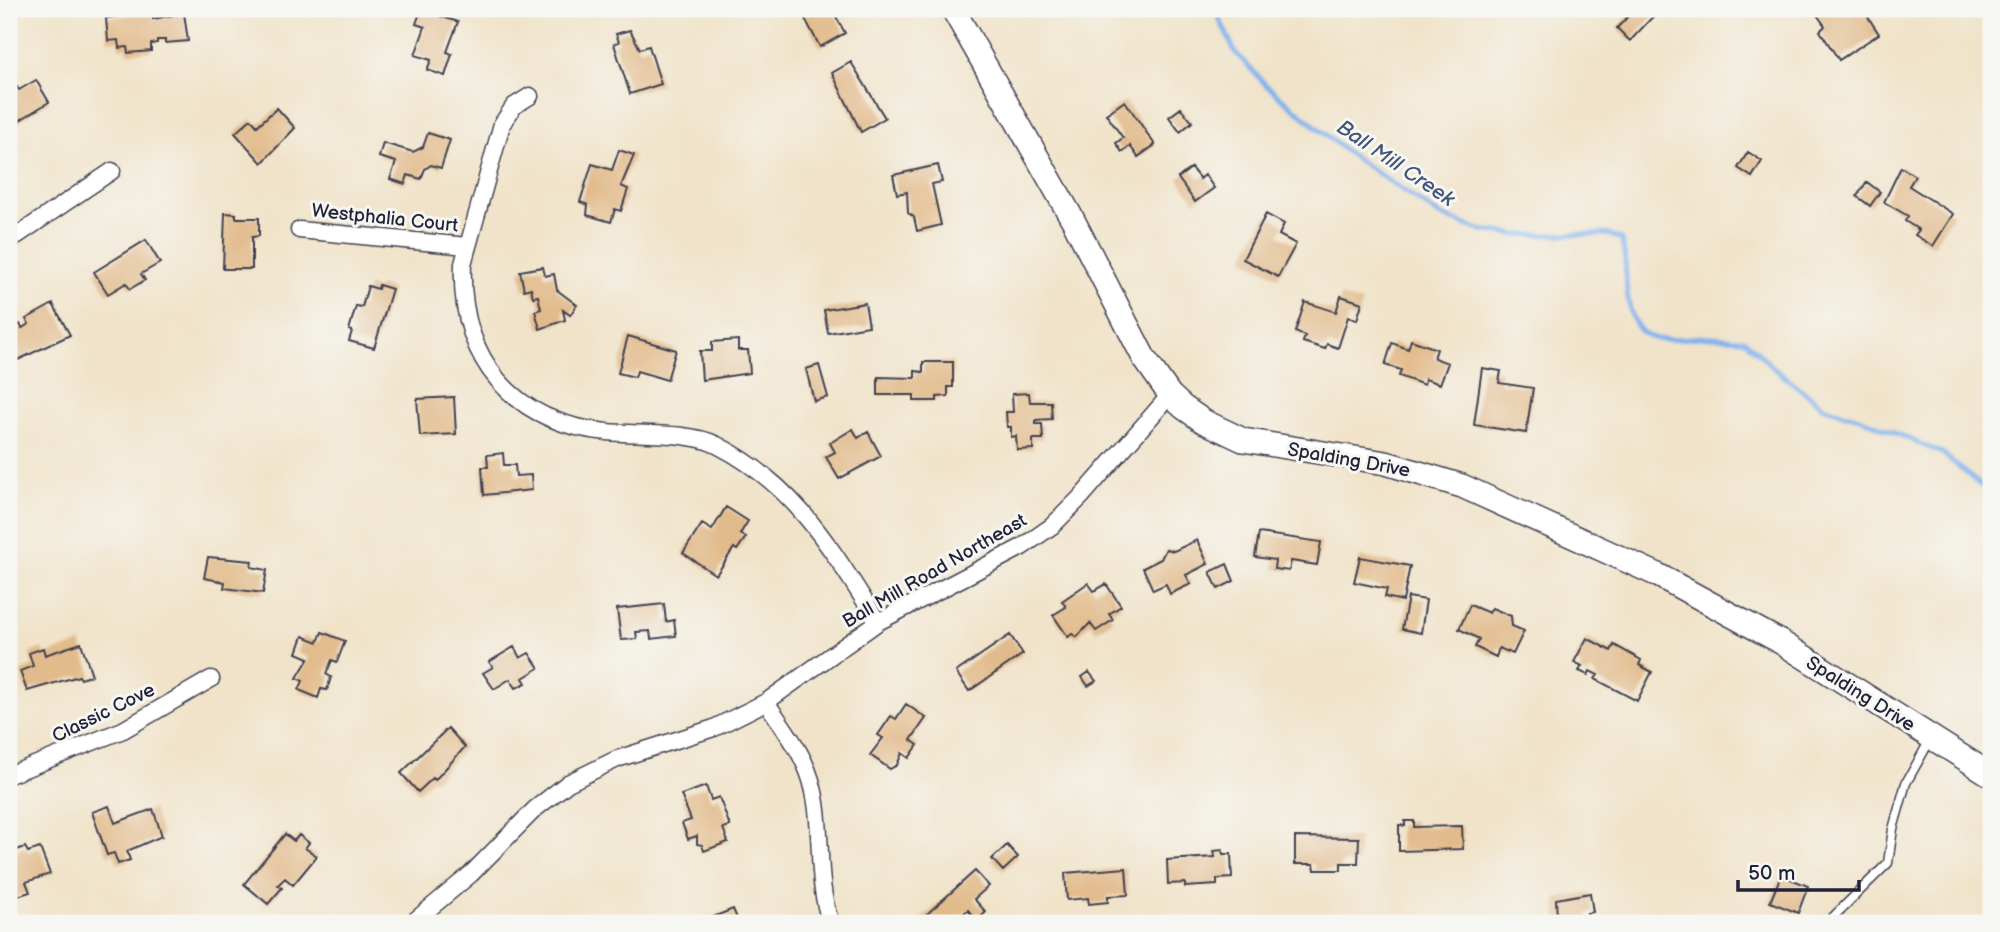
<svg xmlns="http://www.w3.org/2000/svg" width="2000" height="932" font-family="'Balsamiq Sans',sans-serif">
<rect width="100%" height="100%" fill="#f6f6f2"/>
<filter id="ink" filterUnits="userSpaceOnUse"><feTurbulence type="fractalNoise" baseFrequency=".0143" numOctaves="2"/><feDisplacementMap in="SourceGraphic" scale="14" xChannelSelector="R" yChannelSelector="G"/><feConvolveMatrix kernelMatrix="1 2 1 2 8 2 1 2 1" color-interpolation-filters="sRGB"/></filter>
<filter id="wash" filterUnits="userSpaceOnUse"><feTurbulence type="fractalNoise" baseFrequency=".00686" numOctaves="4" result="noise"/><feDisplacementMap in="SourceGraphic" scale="28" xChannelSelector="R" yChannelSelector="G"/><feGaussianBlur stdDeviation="1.57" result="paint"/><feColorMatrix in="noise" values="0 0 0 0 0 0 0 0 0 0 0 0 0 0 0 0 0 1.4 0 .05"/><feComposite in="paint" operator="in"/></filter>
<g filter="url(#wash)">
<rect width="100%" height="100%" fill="#f0e3c9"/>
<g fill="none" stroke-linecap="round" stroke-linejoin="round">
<!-- stream -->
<path stroke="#81b2ed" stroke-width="5" d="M1215,9L1235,52L1266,85L1348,153L1439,215L1480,230L1519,235L1608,234L1621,239C1628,261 1624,282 1629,304C1638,350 1666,339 1701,337C1715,336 1730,339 1744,339L1775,369L1825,408L1860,418L1942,453L1991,494"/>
</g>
<g id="blocks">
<!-- building -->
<path fill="#e2bb8c" d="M809,9H832L845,33L820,47L802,13Z
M1635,9H1660L1630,41L1617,28Z
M1813,9H1858L1861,13L1864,11L1879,34L1839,60L1820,31L1825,26Z
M421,10L458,22L447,52L452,54L445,76L427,70L431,60L415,55L425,27L416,24Z
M153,12V19L184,13L188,41L165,43V40H157V43L151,44V51L128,53L127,47L119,48L118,40L108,41L106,18Z
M630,30L640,49L649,46L661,84L630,94L614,44L619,42L616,34Z
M851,62L885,118L861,132L832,73Z
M36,80L49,102L9,127V84L13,81L19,90Z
M1125,101L1155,145L1138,157L1130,146L1122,152L1116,143L1123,138L1106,114Z
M277,108L295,128L262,163L235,133L251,119L257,126Z
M1181,108L1192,122L1180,132L1169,117Z
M428,133L450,140L441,168L431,165L425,169L421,179L408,175L405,184L390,179L396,162L379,157L383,143L413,152L423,147Z
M619,150L634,155L621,186L628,189L621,211L615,209L611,222L587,215L588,205L580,202L592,164L612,170Z
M1748,152L1762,161L1752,177L1738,168Z
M938,165L942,182L932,184L941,225L917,231L914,217L908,213L907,192L897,194L893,175Z
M1901,167L1915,176L1909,186L1953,214L1933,246L1915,235L1919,230L1905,221L1908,216L1884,202Z
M1191,168L1200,179L1205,175L1214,188L1195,202L1178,178Z
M1867,182L1880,192L1870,206L1857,196Z
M225,213L236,214V218H259V236L252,237V269H223Z
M1266,214L1284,224L1279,235L1296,244L1278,277L1243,259Z
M146,240L160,263L141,274L145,280L130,289L126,283L108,294L94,272Z
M543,267L545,276L554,274L557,290L577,305L570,315L563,310L565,320L540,329L535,311L541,309L538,296L533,297L531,288L524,290L520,271Z
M379,285L392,289L374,348L349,341L352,331L349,330L356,306L362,307L368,286L378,289Z
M1341,296L1362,303L1357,320L1348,317L1338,348L1327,344L1325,349L1303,342L1305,336L1295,332L1305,302L1336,312Z
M865,303L869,326L828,333L824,310Z
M53,304L70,335L18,360L9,345V330L20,324L22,328L29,324L26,319Z
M628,336L676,350L667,380L637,371L635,377L618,373Z
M738,340V350H748L750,373L702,380L700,351H712V342Z
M1411,340L1437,349L1434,358L1448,363L1440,384L1425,379L1424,385L1399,376L1401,370L1385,365L1392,343L1408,349Z
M923,362H953V387H948V396L937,397V401H914V395H878V377L915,378V371L923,372Z
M819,365L828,397L814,401L806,369Z
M1482,368L1501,371L1499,383L1533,388L1526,433L1474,425Z
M1029,393L1030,402H1051L1052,419L1036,420V424H1042L1043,439H1033V449L1017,450L1016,436L1011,437V427H1007L1006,412H1013L1012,394Z
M454,397L456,434L420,436L417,399Z
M853,429L858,438L868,432L881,456L839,479L826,457L835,452L830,443Z
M503,453L504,465H515L516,476L531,475L532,490L484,495L482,467H488L487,455Z
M726,507L748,521L740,534L746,537L737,550L734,548L716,575L683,553L702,524L712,530Z
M1259,533L1321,542L1317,565L1291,561L1289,571L1274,569L1275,560L1255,557Z
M1197,540L1208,564L1186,575L1191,584L1170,594L1166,584L1153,590L1143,568L1161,559L1166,549L1174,551Z
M208,557L252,561L251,567L267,570L263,593L224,588L225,582L204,578Z
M1360,557L1410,566L1403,601L1385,597L1387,589L1354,582Z
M1227,564L1234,581L1218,589L1210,572Z
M1088,583L1094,591L1106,584L1121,606L1109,614L1113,620L1096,631L1090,623L1077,637L1072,634L1068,637L1053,615L1066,607L1062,601Z
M1408,597L1426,600L1421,633L1402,629Z
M664,604L666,622L674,620L676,636L651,639L650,631L636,632L637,639L621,640L617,609Z
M1470,605L1489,613L1492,608L1511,616L1512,626L1524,631L1513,654L1499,648L1496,657L1475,647L1479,639L1459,629Z
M322,632L345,641L337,662L332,660L326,674L331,677L327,690L321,689L318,698L299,690L303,681L297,678L309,658L297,653L303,636L318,642Z
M1010,635L1023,654L969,691L956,672Z
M1587,638L1611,651L1614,645L1641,660L1639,665L1652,672L1637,701L1595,679L1598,675L1590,671L1588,675L1579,671L1582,666L1574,662Z
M81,643L92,675L81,679L79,676L27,691L20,671L33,666L29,653L43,648L45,655Z
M514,647L520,658L529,653L539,668L523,678L526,683L516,688L510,679L494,689L483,673L493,667L489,662Z
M1089,672L1096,681L1088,686L1082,677Z
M906,704L926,718L911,740L918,745L909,758L902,753L897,765L890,769L870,755L883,738L878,735L891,716L896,719Z
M448,728L465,747L435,780L433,778L418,792L401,773Z
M706,786L711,800L719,797L730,826L723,828L728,842L704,851L702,845L697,844V836L688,839L682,823L691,820L681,795Z
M109,806L115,823L153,809L162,836L127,851L130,860L118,864L114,853L107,855L92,812Z
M1405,821H1414V827L1462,826L1463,849L1399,851V825L1405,826Z
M285,834L294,841L299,835L309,843L305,848L317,856L293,885L285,878L278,885L282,888L268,904L244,884Z
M1295,837L1359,838L1358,863H1341V870H1315L1314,864H1295Z
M1007,845L1018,857L1003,871L992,859Z
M25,847L28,852L40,848L50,874L26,882L30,892L15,897L13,890L9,892V853Z
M1222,850L1223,854H1231L1232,878L1217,879V885L1185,887V883L1168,884L1167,860L1215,857L1214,851Z
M1126,868L1128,895L1108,896V902L1089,904L1088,898L1067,900L1065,873Z
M975,871L989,886L974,899L986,912L977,921L968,910L963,914L972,923H917Z
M1781,875L1808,886L1798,913L1770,902Z
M1590,893L1593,912L1587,913L1589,923H1562L1557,920L1556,899Z
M733,909L739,923H710L708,919Z"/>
</g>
</g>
<g filter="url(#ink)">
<use href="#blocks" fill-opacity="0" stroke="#413f50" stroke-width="2"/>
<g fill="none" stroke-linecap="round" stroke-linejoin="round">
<!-- lane casing -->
<g stroke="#413f50" stroke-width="11">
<path id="lane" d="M1827,923L1888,863L1893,829L1906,783L1930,740"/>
</g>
<!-- street casing -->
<g stroke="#413f50" stroke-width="19">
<path id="street" d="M530,96L514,106L502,124L463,264C459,358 512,423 607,432C638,435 689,431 717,445C796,485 832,550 878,622
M299,230L467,246
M9,241L112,171
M766,702C783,727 802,751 811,780C825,827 814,878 831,923
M9,775L123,730L211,679
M412,923L471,874L535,809L568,783L617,759L714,728L766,702L878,622L1022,547L1052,526L1082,496L1170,395"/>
</g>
<!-- secondary casing -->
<g stroke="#413f50" stroke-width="26">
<path id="secondary" d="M953,9L1073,220L1144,358L1170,395L1183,407L1203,421L1243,440L1386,463L1462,486L1656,574L1779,641L1991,775"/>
</g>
<!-- lane -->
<use href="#lane" stroke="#fff" stroke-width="8"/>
<!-- street -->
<use href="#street" stroke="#fff" stroke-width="16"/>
<!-- secondary -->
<use href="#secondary" stroke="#fff" stroke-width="23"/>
</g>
</g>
<g text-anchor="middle" stroke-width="6" stroke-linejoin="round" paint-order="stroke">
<!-- street labels -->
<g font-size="19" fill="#22223b" stroke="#f6f6f2">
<text transform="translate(385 217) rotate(6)" y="7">Westphalia Court</text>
<text transform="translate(1349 459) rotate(10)" y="7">Spalding Drive</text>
<text transform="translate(934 570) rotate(-30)" y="7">Ball Mill Road Northeast</text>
<text transform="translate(1861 693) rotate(32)" y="7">Spalding Drive</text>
<text transform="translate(103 712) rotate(-26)" y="7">Classic Cove</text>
</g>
<!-- water labels -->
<g font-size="21" font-style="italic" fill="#435479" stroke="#f6f6f2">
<text transform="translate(1396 163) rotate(34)" y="7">Ball Mill Creek</text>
</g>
</g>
<!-- margin -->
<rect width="2000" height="932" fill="none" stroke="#f6f6f2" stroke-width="35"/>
<!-- scale -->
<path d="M1738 880v10h121v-10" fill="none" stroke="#22223b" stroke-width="3.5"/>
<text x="1748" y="880" font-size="21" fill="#22223b" stroke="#f6f6f2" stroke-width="5" paint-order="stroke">50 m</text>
</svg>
